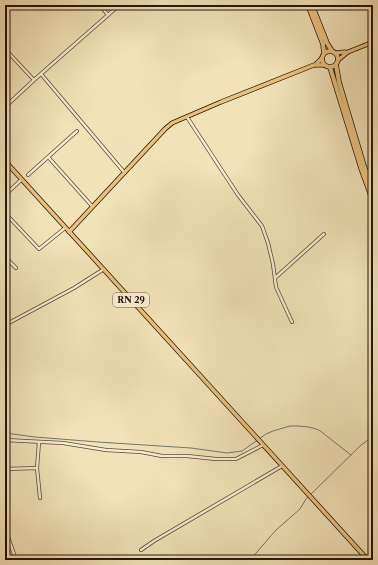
<svg xmlns="http://www.w3.org/2000/svg" width="378" height="565" font-family="'Libre Caslon Text',serif">
<rect width="100%" height="100%" fill="#f2e2b7"/>
<filter id="stains"><feTurbulence type="fractalNoise" baseFrequency=".005" numOctaves="4"/><feColorMatrix values="0 0 0 0 .2 0 0 0 0 .09 0 0 0 0 .02 0 0 0 .5 -.17"/></filter>
<radialGradient id="worn" r=".72"><stop offset=".6" stop-color="#630" stop-opacity="0"/><stop offset="1" stop-color="#630" stop-opacity=".3"/></radialGradient>
<g fill="none" stroke-linecap="round" stroke-linejoin="round">
<!-- stream -->
<path stroke="#6e7873" stroke-width="1" d="M5,433L35,437L98,442L191,448L227,453L242,451L266,434L273,431L290,426H298L309,427L319,430L351,455
M250,560L276,530L300,509L306,499L360,446L373,436"/>
<!-- minor casing -->
<g stroke="#584834" stroke-width="4">
<path id="minor" d="M108,15L119,5
M5,49L34,80L5,107
M5,56L8,53
M41,74L124,172
M34,80L108,15L100,5
M187,117L238,195L262,226L268,243L273,264L276,287L292,322
M49,158L92,206
M28,175L77,131
M5,195L22,179
M5,213L39,249L65,228
M5,257L16,268
M275,278L324,234
M5,325L74,288L104,269
M5,440L63,443L106,450L141,452L162,456H187L216,459H236L263,445
M39,442L37,468L40,498
M5,469L37,468
M5,517L8,537L16,560
M141,550L154,541L282,466"/>
</g>
<!-- major casing -->
<g stroke="#241409" stroke-width="5">
<path id="major" d="M335,53L345,52
M338,60L348,52L373,42
M315,65L322,58
M5,161L368,560
M69,232L165,129L172,123L221,102L314,65H324"/>
</g>
<!-- highway casing -->
<g stroke="#241409" stroke-width="5.5">
<path id="highway" d="M308,5L323,44L324,53
M312,5L327,43L332,51
M322 59a8 8 0 1 1 16 0a8 8 0 1 1-16 0Z
M336,65L339,82L364,166L373,190
M330,67L361,168L373,201"/>
</g>
<!-- minor -->
<use href="#minor" stroke="#f7ecd0" stroke-width="2.5"/>
<!-- major -->
<use href="#major" stroke="#e9c17c" stroke-width="3.5"/>
<!-- highway -->
<use href="#highway" stroke="#e9c17c" stroke-width="4"/>
</g>
<g text-anchor="middle" stroke-width="3" stroke-linejoin="round" paint-order="stroke">
<!-- shield labels -->
<rect fill="#f7ecd0" stroke="#635545" stroke-width="1" x="113" y="293" width="36" height="14" rx="3"/>
<g font-size="9" font-weight="bold" fill="#241409">
<text x="131" y="303">RN 29</text>
</g>
</g>
<!-- margin -->
<rect width="378" height="565" fill="none" stroke="#f2e2b7" stroke-width="20"/>
<rect x="6" y="6" width="366" height="553" fill="none" stroke="#241409" stroke-width="2"/>
<rect x="10" y="10" width="358" height="545" fill="none" stroke="#241409"/>
<rect width="100%" height="100%" filter="url(#stains)"/>
<rect width="100%" height="100%" fill="url(#worn)"/>
</svg>
